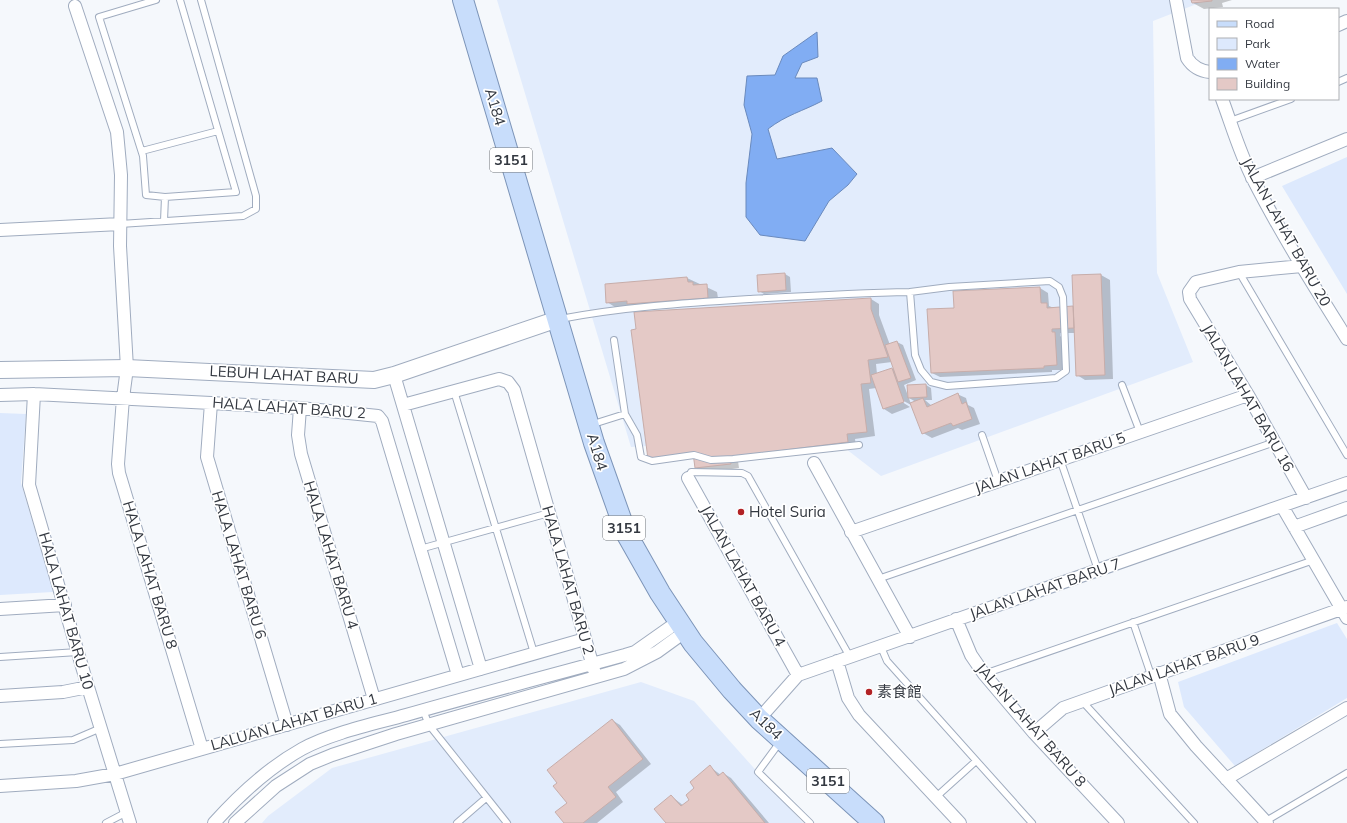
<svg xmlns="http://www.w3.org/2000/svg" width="1347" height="823" font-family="Mulish,'Noto Sans SC',sans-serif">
<rect width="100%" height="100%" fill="#f5f8fc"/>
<!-- built -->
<path fill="#e2ecfc" d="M497,0H1207L1153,21L1157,273L1193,362L881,476L828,435L631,447Z
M641,682L694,701L803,823H262L268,816L332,768Z"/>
<!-- green -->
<path fill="#dde9fd" d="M1347,157V294L1282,186Z
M0,413L26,414L21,483L53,592L0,595Z
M1337,623L1347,639V698L1235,766L1184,707L1178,682Z"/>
<!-- water -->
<path fill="#81adf3" stroke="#6a8abd" d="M817,32L818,57L802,63L795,78H817L822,101C803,111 786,115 768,129L777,159L832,148L857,174L848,185L829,201L805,241L760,235L746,217V183L752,134L744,105L747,76L775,75L783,56Z"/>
<!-- shadow -->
<path fill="#0003" fill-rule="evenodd" d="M1192,0H1232L1222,3L1223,7L1204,9L1193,3Z
M785,274L790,277L791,292L764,294L759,291Z
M1101,275L1110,280L1113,379L1085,380L1077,375L1075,333H1060V336L1063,338L1065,370H1052V372L940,377L932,373L955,309L1040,288L1048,293L1049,306L1054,308L1074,307L1073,276Z
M687,278L717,292L719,304L639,310L618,309L607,302Z
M871,299L879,304V315L890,345L897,342L903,345L916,380L904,385L911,404L916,402L909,398L926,385L931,388L932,400H925L932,406L957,394L966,398L968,405L974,408L980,424L962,430L958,428L932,438L923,433L913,406L900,399L899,400L910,407L892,414L884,409L876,388L869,389L875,436L855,439L856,446L738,461L739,468L704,473L696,468L694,458L657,463ZM892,362L896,371L892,369L877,374L876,364Z
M612,720L620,725L651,764L616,792L623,802L597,823H565L568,803Z
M710,767L721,775L723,773L731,778L769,823H668L671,796L684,806L691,800L696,788Z"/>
<!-- building -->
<path fill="#e4c9c6" stroke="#c7adaa" d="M1191,0H1212V1L1192,3Z
M785,273L786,290L758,292L757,275Z
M1101,274L1105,375L1076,376L1072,275Z
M687,277L688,282H693V285L707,284L708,298L627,304V301L606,303L605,284Z
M1040,287L1041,303H1047V308L1073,306L1074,328L1052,329V332H1055L1057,365L1044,366V368L931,373L927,309L954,308L953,291Z
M871,298V309L888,357L868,360L871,383L861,384L867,432L847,434L848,442L730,457L731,464L695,468L693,453L648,459L631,330L636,329L634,312Z
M897,341L911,378L898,382L885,345Z
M892,368L904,402L883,409L871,375Z
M926,384L927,397L908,398L907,385Z
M958,393L962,404L966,402L972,419L953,426L951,423L922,434L910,403L923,398L927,407Z
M612,719L643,759L608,787L616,797L583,823H564L555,812L567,803L553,786L557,783L547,770Z
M710,765L718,776L723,772L765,823H666L654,809L671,795L681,806L689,800L686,795L694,788L690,782Z"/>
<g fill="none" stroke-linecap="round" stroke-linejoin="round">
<!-- service casing -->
<g stroke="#a0acbf" stroke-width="8">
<path id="service" d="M156,0L99,17L143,156L146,195L165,197L236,192L180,0
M1338,82L1347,78
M1230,121L1291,99
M142,151L218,131
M164,221L165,197
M120,224L243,216L256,209V196L201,0
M1239,272L1347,455
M560,319C623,307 685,303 749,299C803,296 856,293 910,292L915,355L921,370L931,382L947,386L1044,379L1056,378L1066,371L1063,297L1059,287L1050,281L949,287L910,292
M614,340L625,414L637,435L641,457L652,461L694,455L711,460L733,459L859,445
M1122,385L1140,432
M454,391L534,653
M590,425L625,414
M982,435L998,481
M1060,459L1098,570
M688,478L691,472L742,473L748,476L850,657
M420,549L549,513
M878,579L1275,442
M1133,622L1151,675
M881,647L887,661L1032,823
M0,657L78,652
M984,674L1314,560
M1082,701L1194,823
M423,710L429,725L507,823
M780,742L758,772L810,823
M0,744L73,740L101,728
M936,797L976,761
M1266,821L1347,773
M106,823L127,812
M457,823L486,798"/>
</g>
<!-- minor casing -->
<g stroke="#a0acbf" stroke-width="14">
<path id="minor" d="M1176,0L1187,58C1192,66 1200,71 1210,72
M75,6L117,132L121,175L120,246L127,368L123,398L118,464L119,473L202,749
M1338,25L1347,21
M1222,99C1232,126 1240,154 1253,179C1281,234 1314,286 1347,339
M1252,178L1347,139
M0,230L120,224
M1302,266L1239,272L1196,282L1189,292L1190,299L1248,395L1306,498
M394,375L481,669
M34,394L29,485L88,687L130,823
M0,395L34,394L211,403L300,408L378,416L382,421L458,675
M211,403L207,457L287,725
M403,405L499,379L508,382L514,390L594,670
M300,408L298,435L301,454L374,699
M814,463L910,637
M688,478L798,675
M1282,506L1347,618
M1294,527L1347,508
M851,532L1248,395
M0,609L65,605
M956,619L971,655L984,674L1034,733L1118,823
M837,661L848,698L859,715L960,823
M1159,673L1170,714L1196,746L1267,823
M0,696L63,692L88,687
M759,719L798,675L1347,483
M1034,733L1063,708L1347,607
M1226,779L1347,708
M0,786L76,781L115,774L585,639
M214,823C240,794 268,768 302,749C331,733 374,724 406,715C479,694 552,675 625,655L635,652L679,621
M235,823L276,786L310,764L332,755L396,734L624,669L657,652L686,631"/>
</g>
<!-- tertiary casing -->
<g stroke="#a0acbf" stroke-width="18">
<path id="tertiary" d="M0,370L127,368L374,380L394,375L558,319"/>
</g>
<!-- primary casing -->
<g stroke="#7c94b8" stroke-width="22">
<path id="primary" d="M463,0L594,443L626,533L660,593L693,643L732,690L759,719L874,823"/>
</g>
<!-- service -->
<use href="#service" stroke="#fff" stroke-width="6"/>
<!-- minor -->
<use href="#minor" stroke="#fff" stroke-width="12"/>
<!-- tertiary -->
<use href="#tertiary" stroke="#fff" stroke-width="16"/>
<!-- primary -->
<use href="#primary" stroke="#c8ddfb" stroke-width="20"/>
</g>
<!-- markers -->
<g fill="#b22225" stroke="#fff" stroke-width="1.5">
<circle cx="741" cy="512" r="4"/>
<circle cx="869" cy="692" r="4"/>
</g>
<g text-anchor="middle" stroke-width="3.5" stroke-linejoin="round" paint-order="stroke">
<!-- shield labels -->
<g fill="#fff" stroke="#707479" stroke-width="1">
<rect x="490" y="148" width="42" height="24" rx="3"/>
<rect x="603" y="516" width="42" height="24" rx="3"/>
<rect x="807" y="769" width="42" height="24" rx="3"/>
</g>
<g font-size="14" font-weight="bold" fill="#333840">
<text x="511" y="165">3151</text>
<text x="624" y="533">3151</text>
<text x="828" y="786">3151</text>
</g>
<!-- street labels -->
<g font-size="15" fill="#333840" stroke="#fff">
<text transform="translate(495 107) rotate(73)" y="5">A184</text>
<text transform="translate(1286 232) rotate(61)" y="5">JALAN LAHAT BARU 20</text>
<text transform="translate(284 375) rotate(3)" y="5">LEBUH LAHAT BARU</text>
<text transform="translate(1248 398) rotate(60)" y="5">JALAN LAHAT BARU 16</text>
<text transform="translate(289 408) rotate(4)" y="5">HALA LAHAT BARU 2</text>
<text transform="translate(597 452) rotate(73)" y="5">A184</text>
<text transform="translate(1050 463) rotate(-19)" y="5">JALAN LAHAT BARU 5</text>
<text transform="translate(331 555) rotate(73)" y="5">HALA LAHAT BARU 4</text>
<text transform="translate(239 565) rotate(73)" y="5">HALA LAHAT BARU 6</text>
<text transform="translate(150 575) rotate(73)" y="5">HALA LAHAT BARU 8</text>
<text transform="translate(743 576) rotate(61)" y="5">JALAN LAHAT BARU 4</text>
<text transform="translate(568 580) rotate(74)" y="5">HALA LAHAT BARU 2</text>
<text transform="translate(1045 589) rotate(-19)" y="5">JALAN LAHAT BARU 7</text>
<text transform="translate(66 611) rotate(74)" y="5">HALA LAHAT BARU 10</text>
<text transform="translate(1184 665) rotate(-19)" y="5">JALAN LAHAT BARU 9</text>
<text transform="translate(294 722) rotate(-16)" y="5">LALUAN LAHAT BARU 1</text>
<text transform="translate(766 724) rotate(44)" y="5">A184</text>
<text transform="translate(1031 725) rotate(49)" y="5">JALAN LAHAT BARU 8</text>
</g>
<!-- poi labels -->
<g font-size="15" fill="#333840" stroke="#fff" text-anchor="start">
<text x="749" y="517">Hotel Suria</text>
<text x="877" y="697">素食館</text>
</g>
</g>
<!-- legend -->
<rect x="1209" y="8" width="130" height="92" fill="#ffffff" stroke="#adafb3"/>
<rect x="1217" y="21" width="20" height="6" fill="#c8ddfb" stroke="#adafb3"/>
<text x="1245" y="28" font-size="12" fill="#333840">Road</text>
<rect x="1217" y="38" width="20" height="12" fill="#dde9fd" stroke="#adafb3"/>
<text x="1245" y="48" font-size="12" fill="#333840">Park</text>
<rect x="1217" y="58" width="20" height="12" fill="#81adf3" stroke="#adafb3"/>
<text x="1245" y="68" font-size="12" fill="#333840">Water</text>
<rect x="1217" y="78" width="20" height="12" fill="#e4c9c6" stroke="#adafb3"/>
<text x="1245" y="88" font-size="12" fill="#333840">Building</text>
</svg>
